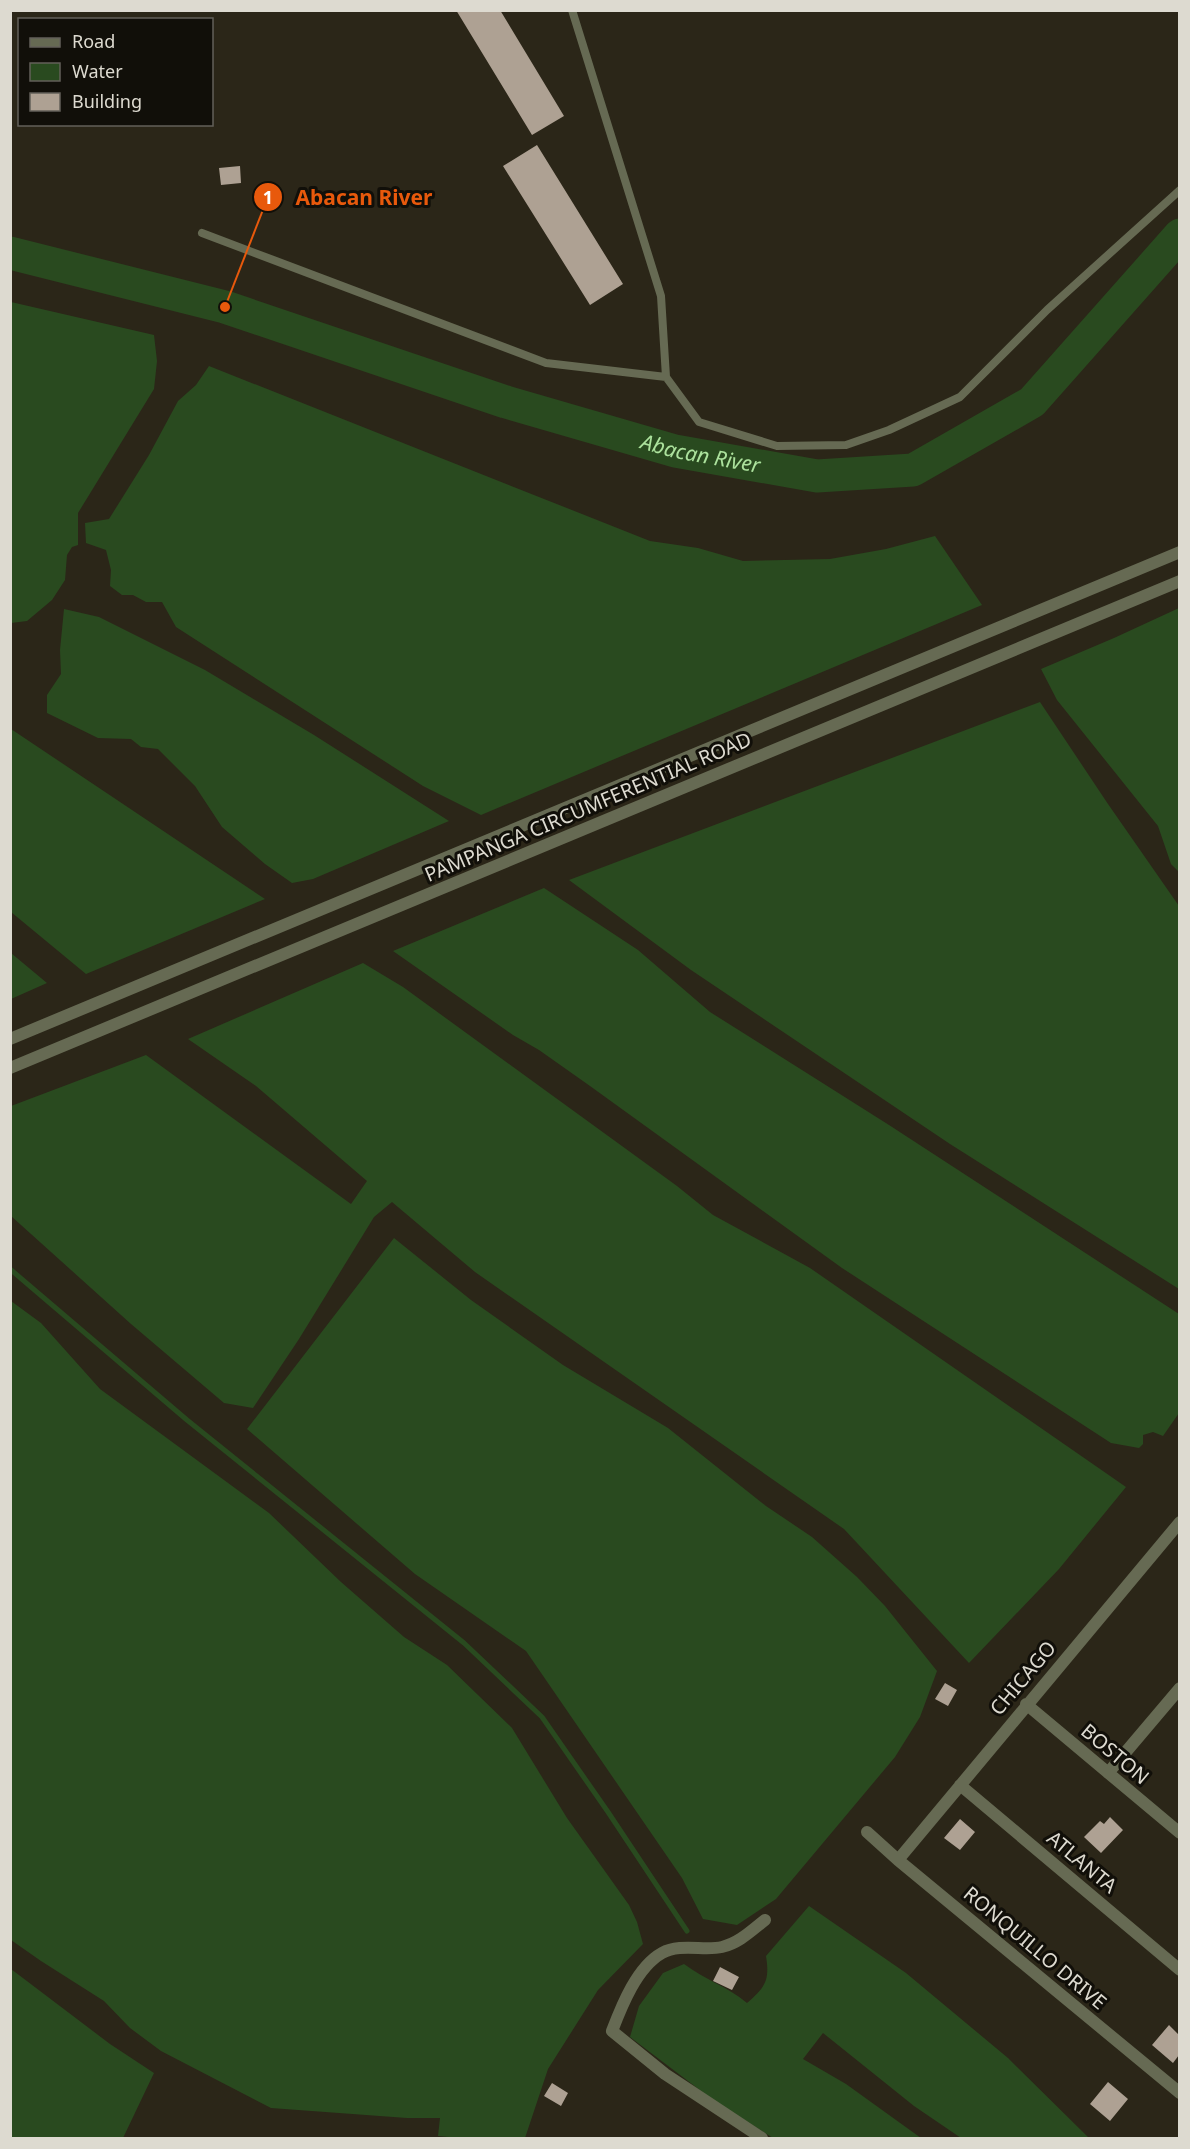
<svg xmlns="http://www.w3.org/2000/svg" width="1190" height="2149" font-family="'Noto Sans',sans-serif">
<rect width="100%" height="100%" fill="#2b2618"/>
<!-- water -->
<path fill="#294a1f" d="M11,302L154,335L157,361L154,389L78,513V545L72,547L67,555L65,580L52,600L27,621L11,623Z
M209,366L650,541L698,548L743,561L830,559L886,549L935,536L982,605L481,815L423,786L176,627L162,602H146L133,595H122L110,586L111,570L106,550L86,543L85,523L109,519L149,455L178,401L196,385Z
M1179,608V872L1171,864L1158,826L1057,700L1041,669L1114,638Z
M64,609L99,617L205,670L314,735L449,821L313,879L292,883L265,864L222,827L195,786L158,749L141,747L131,739L98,738L47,713V695L61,674L60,650Z
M1040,702L1108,804L1179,906V1289L950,1144L691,970L569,880Z
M11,729L265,899L86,974L11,912Z
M544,888L638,950L710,1012L889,1125L1179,1314V1413L1163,1436L1153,1432L1143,1435V1444L1139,1448L1111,1443L842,1268L590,1086L539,1050L513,1035L393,951Z
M11,953L47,983L11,999Z
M363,963L403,987L677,1186L713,1215L810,1268L1126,1487L1059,1569L969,1663L844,1529L475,1272L392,1202L374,1217L299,1339L253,1408L224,1403L131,1324L11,1216V1106L146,1055L351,1204L367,1181L256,1086L188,1039Z
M394,1238L471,1300L563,1365L668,1428L766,1506L812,1537L857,1577L885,1606L937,1671L920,1717L895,1757L776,1899L737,1925L703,1919L682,1878L526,1651L415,1574L247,1429Z
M11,1301L41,1323L100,1389L269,1513L341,1582L404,1637L447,1665L512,1728L567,1818L629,1905L637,1922L643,1944L598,1990L548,2069L525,2138H459L438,2136L440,2118H407L271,2108L161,2051L130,2028L104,2001L41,1961L11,1940Z
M809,1906L906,1973L1008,2058L1089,2138H961L914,2106L823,2033L803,2059L846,2084L921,2138H773L713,2100L630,2037L639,2006L663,1973L684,1964C704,1979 728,1987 747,2003C765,1987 770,1981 766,1956Z
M11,1969L110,2044L154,2073L123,2138H11Z"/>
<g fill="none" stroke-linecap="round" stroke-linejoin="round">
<!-- stream -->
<path stroke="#294a1f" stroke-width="5" d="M10,1269L187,1420L464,1643L542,1717L608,1812L687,1931"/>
<!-- river -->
<path stroke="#294a1f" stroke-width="33" id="s1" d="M10,253L225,307L506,402L675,451L817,476L913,470L1032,402L1180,235"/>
</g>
<!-- building -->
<path fill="#aea193" d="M456,10H500L564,116L532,135Z
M537,145L623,284L590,305L503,166Z
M240,166L241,183L221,185L219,168Z
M945,1683L957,1690L948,1706L935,1699Z
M1110,1817L1123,1830L1101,1853L1084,1837L1100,1821L1104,1824Z
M960,1819L975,1832L960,1850L944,1838Z
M720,1967L739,1977L732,1990L713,1981Z
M1169,2025L1179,2035V2055L1173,2063L1152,2045Z
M1108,2082L1128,2099L1110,2121L1090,2104Z
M552,2083L568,2093L561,2106L544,2096Z"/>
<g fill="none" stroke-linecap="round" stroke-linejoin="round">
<!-- service -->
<path stroke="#666a53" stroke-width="8" d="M572,10L661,296L666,377
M202,233L546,363L666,377L699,422L777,446L846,445L889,430L960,397L1047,310L1180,190"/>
<!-- minor -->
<path stroke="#666a53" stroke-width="12" d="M10,1039L1180,552
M10,1068L1180,581
M1026,1704L1180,1833
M1108,1773L1180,1688
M960,1785L1180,1970
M867,1832L898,1860L1180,2093
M898,1860L1180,1522
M762,2138L665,2074L612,2031C622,2005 637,1967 662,1953C680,1943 704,1951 722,1947C739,1943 751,1931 765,1920"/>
</g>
<g text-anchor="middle" stroke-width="6" stroke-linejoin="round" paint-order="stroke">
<!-- street labels -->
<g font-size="20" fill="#dddad0" stroke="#110f09">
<text transform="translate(588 807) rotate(-23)" y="7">PAMPANGA CIRCUMFERENTIAL ROAD</text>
<text transform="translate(1023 1678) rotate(-50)" y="7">CHICAGO</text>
<text transform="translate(1115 1754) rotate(40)" y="7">BOSTON</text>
<text transform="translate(1082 1862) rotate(40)" y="7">ATLANTA</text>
<text transform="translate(1035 1948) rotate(40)" y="7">RONQUILLO DRIVE</text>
</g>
<!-- water labels -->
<g font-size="21" font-style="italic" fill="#ace29d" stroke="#110f09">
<text dy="7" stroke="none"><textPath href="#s1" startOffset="720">Abacan River</textPath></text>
</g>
</g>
<!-- callouts -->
<path fill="none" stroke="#e8590c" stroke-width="2" d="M225 307L268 197"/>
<g fill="#e8590c" stroke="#110f09" stroke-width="2">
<circle cx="225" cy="307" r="6"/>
<circle cx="268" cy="197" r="15"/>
</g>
<g font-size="18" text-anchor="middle" font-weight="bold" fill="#fff">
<text x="268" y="204">1</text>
</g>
<g font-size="21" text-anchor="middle" font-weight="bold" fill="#e8590c" stroke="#110f09" stroke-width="6" stroke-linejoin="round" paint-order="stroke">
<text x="364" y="205">Abacan River</text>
</g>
<!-- border -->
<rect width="1190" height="2149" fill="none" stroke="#dddad0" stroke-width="24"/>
<!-- legend -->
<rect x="18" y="18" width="195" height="108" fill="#110f09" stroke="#636059" stroke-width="1.5"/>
<rect x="30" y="38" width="30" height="9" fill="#666a53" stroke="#636059" stroke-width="1.5"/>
<text x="72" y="48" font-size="18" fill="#dddad0">Road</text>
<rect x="30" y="63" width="30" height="18" fill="#294a1f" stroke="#636059" stroke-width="1.5"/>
<text x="72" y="78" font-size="18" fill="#dddad0">Water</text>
<rect x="30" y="93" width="30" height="18" fill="#aea193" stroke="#636059" stroke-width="1.5"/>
<text x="72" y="108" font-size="18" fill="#dddad0">Building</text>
</svg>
